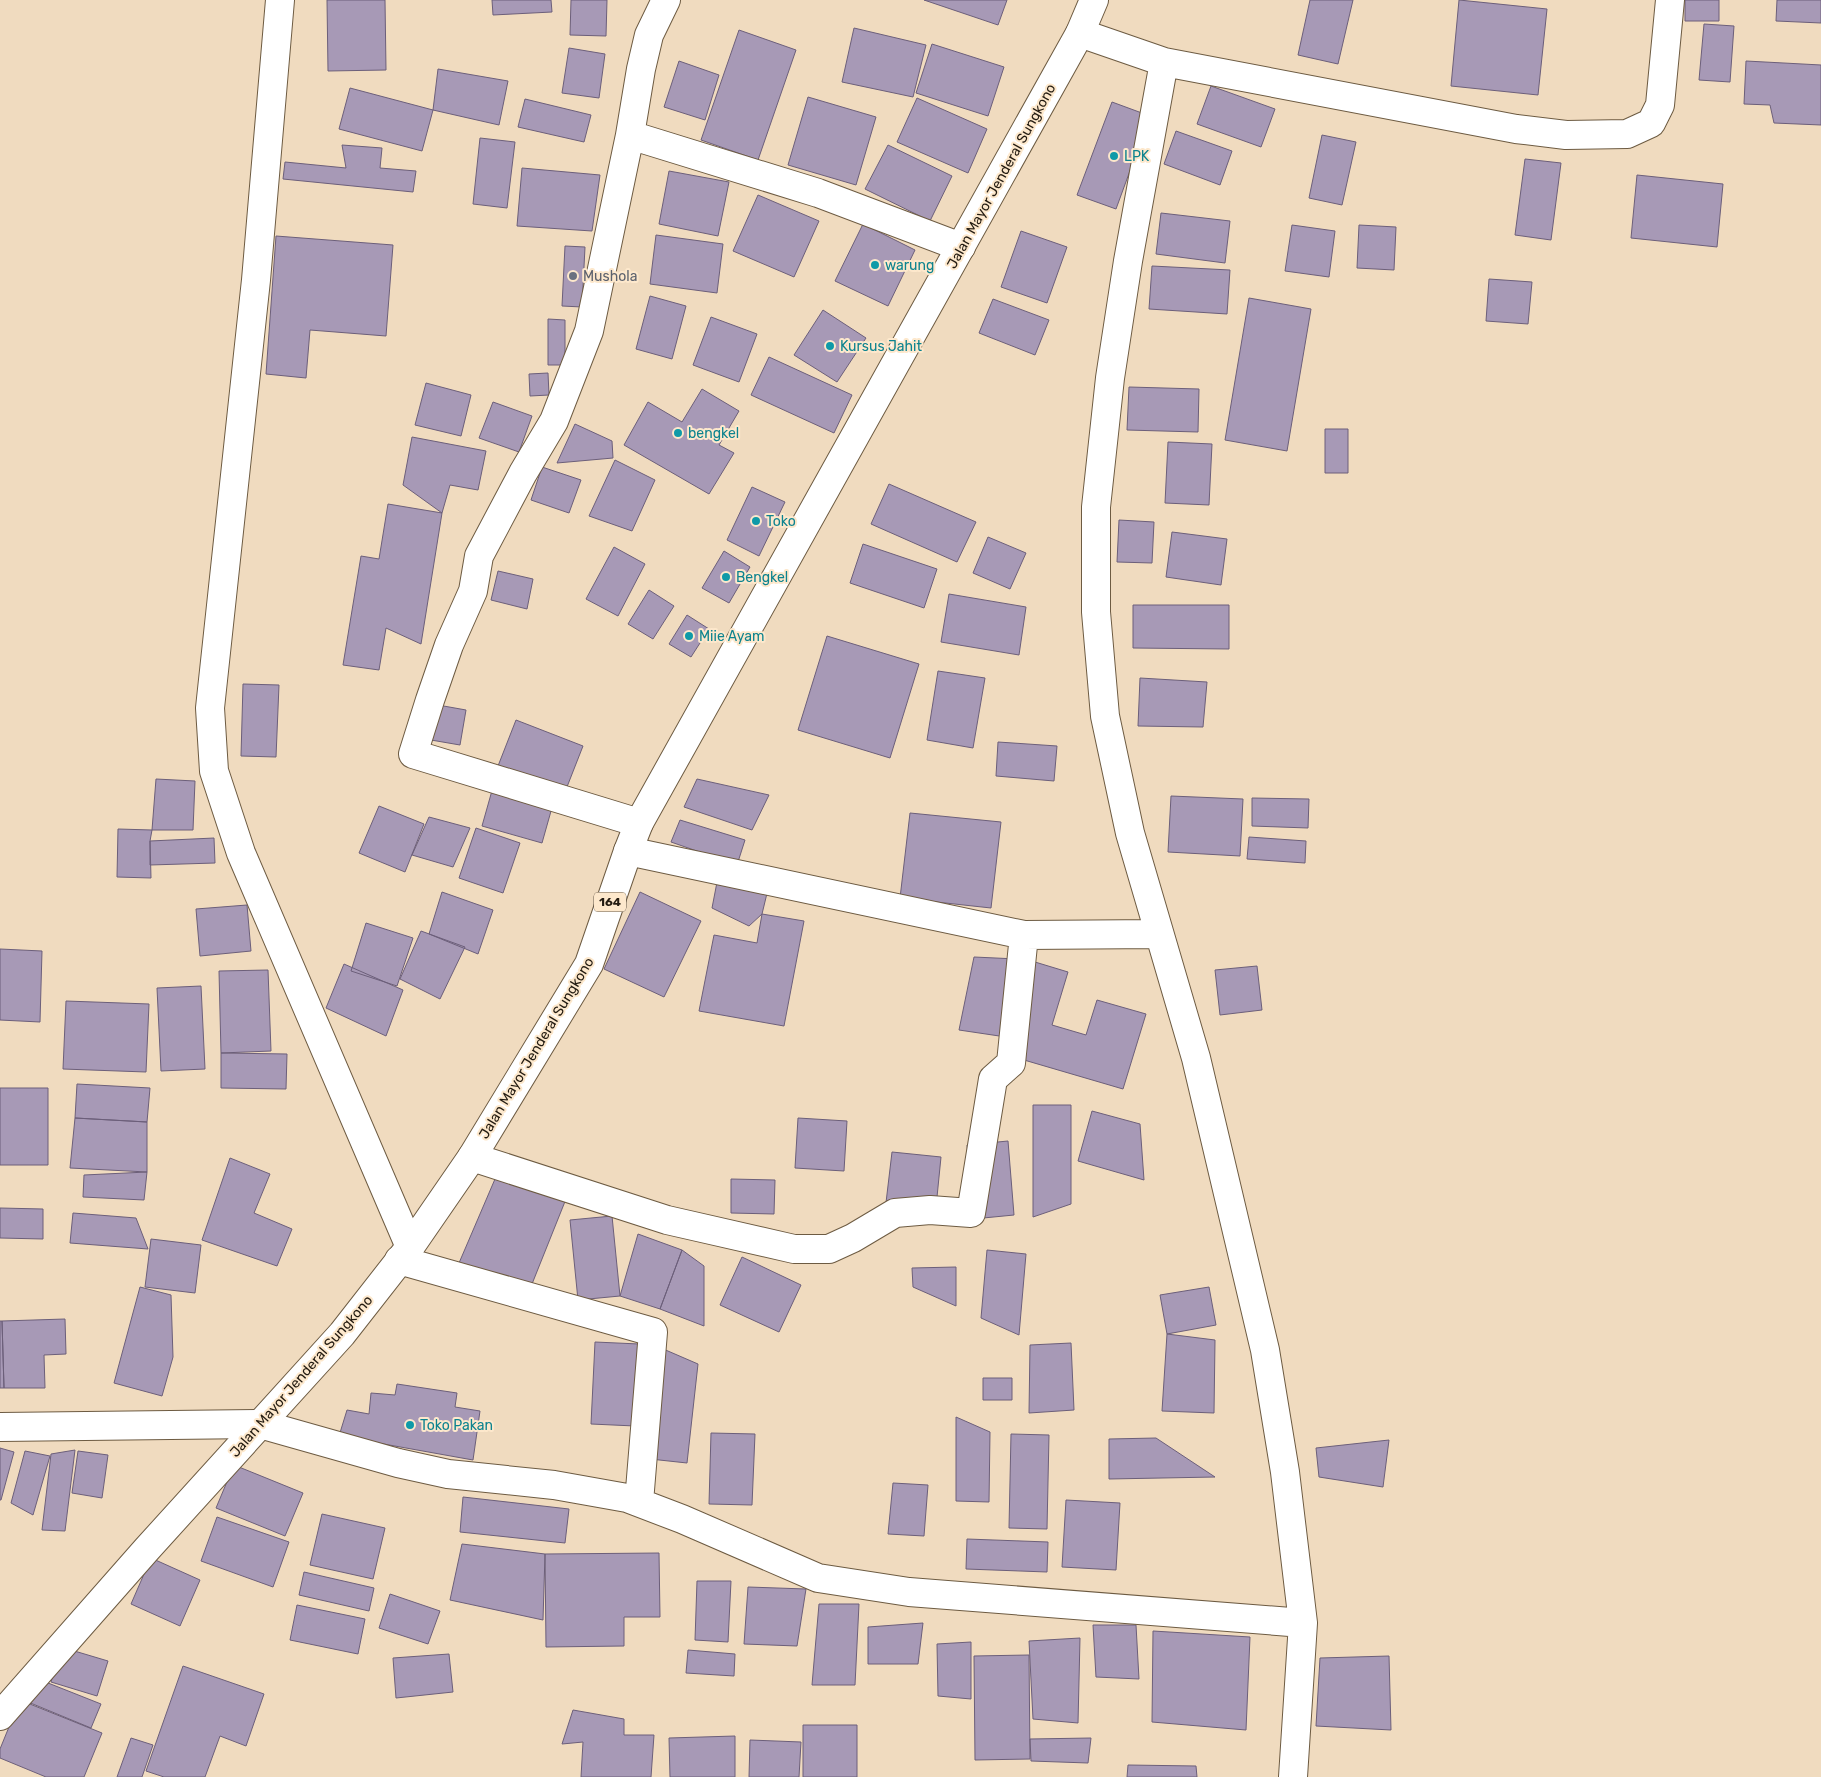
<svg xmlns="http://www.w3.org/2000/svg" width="1821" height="1777" font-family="Rubik,sans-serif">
<rect width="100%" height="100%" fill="#f0dbbf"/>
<!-- building -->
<path fill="#a799b6" stroke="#6c5f7a" d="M327,0H385L386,70L328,71Z
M492,0H551L552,12L493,15Z
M571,0H607L606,36L570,35Z
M924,0H1007L998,25Z
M1310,0H1353L1338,64L1298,55Z
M1459,0L1547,9L1538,95L1451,86Z
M1685,0H1719V21H1685Z
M1777,0H1821V23L1776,21Z
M1704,24L1734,26L1730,82L1699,80Z
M854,28L926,45L913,97L842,82Z
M739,30L796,50L758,160L701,140Z
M932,44L1004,67L988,116L916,93Z
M569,48L605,54L599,98L562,93Z
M679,61L719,75L705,120L664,107Z
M1746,61L1821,65V125L1774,123L1770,105L1744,104Z
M438,69L508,81L499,125L433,110Z
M1211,86L1275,109L1261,147L1197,124Z
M350,88L433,110L422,151L339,129Z
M808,97L876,117L856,185L788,165Z
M917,98L987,129L968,173L897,142Z
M525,99L591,115L584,142L518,127Z
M1112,102L1150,116L1116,209L1077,195Z
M1176,131L1232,151L1220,185L1164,164Z
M1322,135L1356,142L1342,205L1309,198Z
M480,138L515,142L507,208L473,204Z
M342,145L382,148L380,168L416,171L413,192L283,179L285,162L346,168Z
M888,145L952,176L930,221L865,189Z
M1525,159L1561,163L1551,240L1515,235Z
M522,168L600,175L592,231L517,226Z
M669,171L729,182L718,236L659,224Z
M1637,175L1723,184L1717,247L1631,238Z
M758,195L819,221L794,277L733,251Z
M1161,213L1230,221L1225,263L1156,254Z
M863,224L915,250L888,306L835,281Z
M1292,225L1335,231L1329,277L1285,271Z
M1359,225L1396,227L1394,270L1357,268Z
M1021,231L1067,247L1047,303L1001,287Z
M656,235L723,244L717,293L650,284Z
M276,236L393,245L386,336L310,330L306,378L266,374Z
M565,246L585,247L582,307L562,306Z
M1152,266L1230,270L1227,314L1149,309Z
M1489,279L1532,282L1528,324L1486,321Z
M650,296L686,306L672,359L636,349Z
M1249,298L1311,309L1287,451L1225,440Z
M993,299L1049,320L1035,355L979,333Z
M823,310L866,338L837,382L794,355Z
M711,317L757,334L739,382L693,365Z
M548,319L565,320V365H548Z
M769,357L852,395L834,433L751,395Z
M548,373L549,395L530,396L529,374Z
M426,383L471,395L461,436L415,425Z
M1129,387L1199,389L1198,432L1127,430Z
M702,389L739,411L719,445L734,453L709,494L624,445L648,402L682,422Z
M493,402L532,416L519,452L479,438Z
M575,424L612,441L613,458L557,463Z
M1325,429H1348V473H1325Z
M412,437L486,451L478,490L450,485L442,513L403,485Z
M1168,442L1212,444L1209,505L1165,503Z
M615,460L655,480L632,531L589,516Z
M542,467L581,480L569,513L531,500Z
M889,484L976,522L957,562L871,524Z
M752,487L785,502L759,556L727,540Z
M388,504L442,513L421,644L386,628L379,670L343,665L361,556L379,559Z
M1119,520L1154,522L1152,563L1117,562Z
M1172,532L1227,539L1221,585L1166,577Z
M988,537L1026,553L1010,589L973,573Z
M863,544L937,569L924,608L850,583Z
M614,547L645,564L618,616L586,599Z
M724,551L750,567L729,603L702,588Z
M498,571L533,579L527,609L491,600Z
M649,590L674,606L653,639L628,624Z
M949,594L1026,607L1019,655L941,642Z
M1133,605H1229V649L1133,648Z
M687,615L709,629L691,657L669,644Z
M827,636L919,664L890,758L798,730Z
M938,671L985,678L973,748L927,740Z
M1140,678L1207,682L1203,727L1138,726Z
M243,684L279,685L276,757L241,756Z
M438,705L466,710L460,745L431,740Z
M516,720L583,746L565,792L498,766Z
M998,742L1057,746L1054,781L996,776Z
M156,779L195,781L193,830H152Z
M697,779L769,795L752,830L684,807Z
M493,787L553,804L542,843L482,826Z
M1171,796L1243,799L1240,856L1168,852Z
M1252,798L1309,799L1308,828L1252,826Z
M379,806L424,824L405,872L359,853Z
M910,813L1001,822L991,908L900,898Z
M429,817L470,828L453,867L412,855Z
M680,820L745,840L737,865L671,842Z
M476,828L520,843L503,893L459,878Z
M118,829L152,830L150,841L151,878L117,877Z
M1249,837L1306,841L1305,863L1247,859Z
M214,838L215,863L150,865V841Z
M718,877L769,885L762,914L749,926L712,908Z
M442,892L493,910L478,954L429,934Z
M640,892L701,921L664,997L604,969Z
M247,905L251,951L200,956L196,909Z
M762,914L804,921L784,1026L699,1011L714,935L757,943Z
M366,923L413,938L397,986L351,971Z
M421,931L465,947L440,999L400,979Z
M0,949L42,951L40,1022L0,1020Z
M974,957L1017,959L1006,1037L959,1030Z
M1035,962L1068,972L1052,1025L1086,1035L1097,1000L1146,1014L1123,1089L1007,1055Z
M344,964L403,990L386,1036L326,1008Z
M1257,966L1262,1010L1220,1015L1215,970Z
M268,970L271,1051L221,1053L219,971Z
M201,986L205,1069L161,1071L157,988Z
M66,1001L149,1004L146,1072L63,1069Z
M221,1053L287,1054L286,1089L221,1088Z
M77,1084L150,1088L147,1122L75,1118Z
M0,1088H48V1165H0Z
M1033,1105H1071V1204L1033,1217Z
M1092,1111L1140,1124L1144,1180L1078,1161Z
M75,1118L147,1122V1172L70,1168Z
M798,1118L847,1121L844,1171L795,1168Z
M1008,1141L1014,1215L973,1219L967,1145Z
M892,1152L941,1157L935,1217L885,1211Z
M230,1158L270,1174L254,1213L292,1229L277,1266L202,1240Z
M147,1172L144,1200L83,1197L84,1175Z
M498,1172L568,1194L530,1289L459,1263Z
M731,1179L775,1180L774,1214L731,1213Z
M0,1208L43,1209V1239L0,1238Z
M73,1213L136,1218L148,1249L70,1243Z
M612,1216L620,1296L578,1300L570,1220Z
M638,1234L682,1250L660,1309L620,1296Z
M151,1239L201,1245L195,1293L145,1287Z
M682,1250L704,1266V1326L660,1309Z
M987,1250L1026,1254L1019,1335L981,1318Z
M742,1257L801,1285L779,1332L720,1305Z
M956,1267V1306L913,1287L912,1268Z
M140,1287L171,1295L173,1357L162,1396L114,1383Z
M1209,1287L1216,1325L1167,1334L1160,1295Z
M65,1319L66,1354L44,1355L45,1388H4L2,1321Z
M0,1321H2L4,1388H0Z
M1167,1334L1215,1340L1214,1413L1162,1411Z
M595,1342L639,1344L635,1426L591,1424Z
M1071,1343L1074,1410L1029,1413L1030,1345Z
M654,1345L698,1364L687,1463L641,1458Z
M983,1378H1012V1400H983Z
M397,1384L457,1393L455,1407L480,1411L473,1460L339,1436L347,1410L369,1414L371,1393L395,1395Z
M956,1417L990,1432L989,1502L956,1501Z
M711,1433L755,1434L752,1505L709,1504Z
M1011,1434L1049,1435L1047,1529L1009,1528Z
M1156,1438L1215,1477L1109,1479V1439Z
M1389,1440L1383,1487L1319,1477L1316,1448Z
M0,1448L14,1452L1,1500H0Z
M75,1450L65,1531L42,1530L51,1454Z
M25,1451L50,1456L33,1515L11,1503Z
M78,1451L108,1455L102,1498L72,1493Z
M234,1465L303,1493L285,1536L216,1508Z
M893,1483L928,1485L924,1536L888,1534Z
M463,1497L569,1509L565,1543L460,1532Z
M1066,1500L1120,1503L1116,1570L1062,1567Z
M322,1514L385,1528L373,1579L310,1565Z
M217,1517L289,1542L273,1587L201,1561Z
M967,1539L1048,1542L1047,1572L966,1569Z
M462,1544L545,1554L543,1620L450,1600Z
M659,1553L660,1617H624V1646L546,1647L545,1554Z
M151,1558L200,1580L180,1626L131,1604Z
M304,1572L374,1588L369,1611L299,1595Z
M697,1581H731L728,1642L695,1640Z
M748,1587L806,1589L797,1646L744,1644Z
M390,1594L440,1611L428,1644L379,1628Z
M819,1604H859L855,1685H812Z
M297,1605L365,1619L358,1654L290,1640Z
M923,1623L918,1664H868V1627Z
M1093,1625H1136L1139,1679L1096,1677Z
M1153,1631L1250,1637L1246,1730L1152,1722Z
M1080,1638L1078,1723L1033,1719L1029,1641Z
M971,1642V1699L938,1696L937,1644Z
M61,1647L108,1661L97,1696L51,1682Z
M688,1650L735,1654L734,1676L686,1673Z
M449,1654L453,1692L396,1698L393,1658Z
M1029,1655L1030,1759L975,1760L974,1656Z
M1389,1656L1391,1730L1316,1726L1320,1658Z
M183,1666L264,1694L246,1746L220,1736L205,1777H164L146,1771Z
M38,1679L101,1704L91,1728L28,1702Z
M20,1700L102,1733L84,1777H46L0,1758V1749Z
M573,1710L624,1719V1735H654L651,1777H581L583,1742L562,1744Z
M803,1725H857V1777H803Z
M735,1736V1777H670L669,1738Z
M131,1738L153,1745L142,1777H117Z
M1091,1738L1088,1763L1031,1761L1030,1739Z
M750,1740L801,1742L799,1777H749Z
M1128,1765L1196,1766L1197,1777H1127Z"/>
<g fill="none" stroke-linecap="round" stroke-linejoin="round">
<!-- street casing -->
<g stroke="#6d5b42" stroke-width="30">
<path id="street" d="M280,0L256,280L210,708L214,771L241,853L410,1247
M1080,33L1164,62L1516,129L1566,135L1627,134L1651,123L1660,105L1670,0
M1164,62L1128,261L1110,378L1096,507V612L1105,716L1130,833L1196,1058L1265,1350L1285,1472L1303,1623L1293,1777
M630,135L818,193L961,247
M639,823L413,754L430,700L449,645L473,591L479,556L523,473L554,421L589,331L630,135L641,69L649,35L666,0
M628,851L1024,935L1159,934
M472,1157L667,1220L794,1249H829L853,1238L895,1213L930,1210L971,1213L993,1079L1011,1063L1024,935
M399,1260L653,1332L639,1502
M0,1427L260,1424L398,1463L448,1474L554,1485L627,1498L682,1519L818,1578L909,1592L1303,1623"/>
</g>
<!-- primary casing -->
<g stroke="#6d5b42" stroke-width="30">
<path id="primary" d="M0,1716L147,1549L342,1334L410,1247L472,1157L589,964L628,851L639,823L1080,33L1094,0"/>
</g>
<!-- street -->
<use href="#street" stroke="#fff" stroke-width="28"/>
<!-- primary -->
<use href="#primary" stroke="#fff" stroke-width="28"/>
</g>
<!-- markers -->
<g fill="#0f9aa8" stroke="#fde8cc" stroke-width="2">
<circle cx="1114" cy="156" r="5"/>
<circle cx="875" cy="265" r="5"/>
<circle cx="830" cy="346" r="5"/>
<circle cx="678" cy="433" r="5"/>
<circle cx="756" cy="521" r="5"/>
<circle cx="726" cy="577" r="5"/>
<circle cx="689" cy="636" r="5"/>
<circle cx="410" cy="1425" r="5"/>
</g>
<circle fill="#6b7280" stroke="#fde8cc" stroke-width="2" cx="573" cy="276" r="5"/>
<g text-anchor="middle" stroke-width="4" stroke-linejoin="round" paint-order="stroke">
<!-- shield labels -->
<rect fill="#fde8cc" stroke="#645849" stroke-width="1" x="594" y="892.5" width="32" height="19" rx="4"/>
<g font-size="12" font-weight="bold" fill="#231b11">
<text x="610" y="906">164</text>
</g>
<!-- culture labels -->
<g font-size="14" fill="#0d838f" stroke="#fde8cc" text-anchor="start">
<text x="1124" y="161">LPK</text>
<text x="885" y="270">warung</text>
<text x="840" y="351">Kursus Jahit</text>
<text x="688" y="438">bengkel</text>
<text x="766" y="526">Toko</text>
<text x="736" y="582">Bengkel</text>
<text x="699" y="641">Miie Ayam</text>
<text x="420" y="1430">Toko Pakan</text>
</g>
<!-- street labels -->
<g font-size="14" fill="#231b11" stroke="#fde8cc">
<text transform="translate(1001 176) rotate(-61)" y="5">Jalan Mayor Jenderal Sungkono</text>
<text transform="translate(536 1048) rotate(-59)" y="5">Jalan Mayor Jenderal Sungkono</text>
<text transform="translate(301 1376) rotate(-49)" y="5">Jalan Mayor Jenderal Sungkono</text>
</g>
<!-- worship labels -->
<g font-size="14" fill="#5b616d" stroke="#fde8cc" text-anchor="start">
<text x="583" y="281">Mushola</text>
</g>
</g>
</svg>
